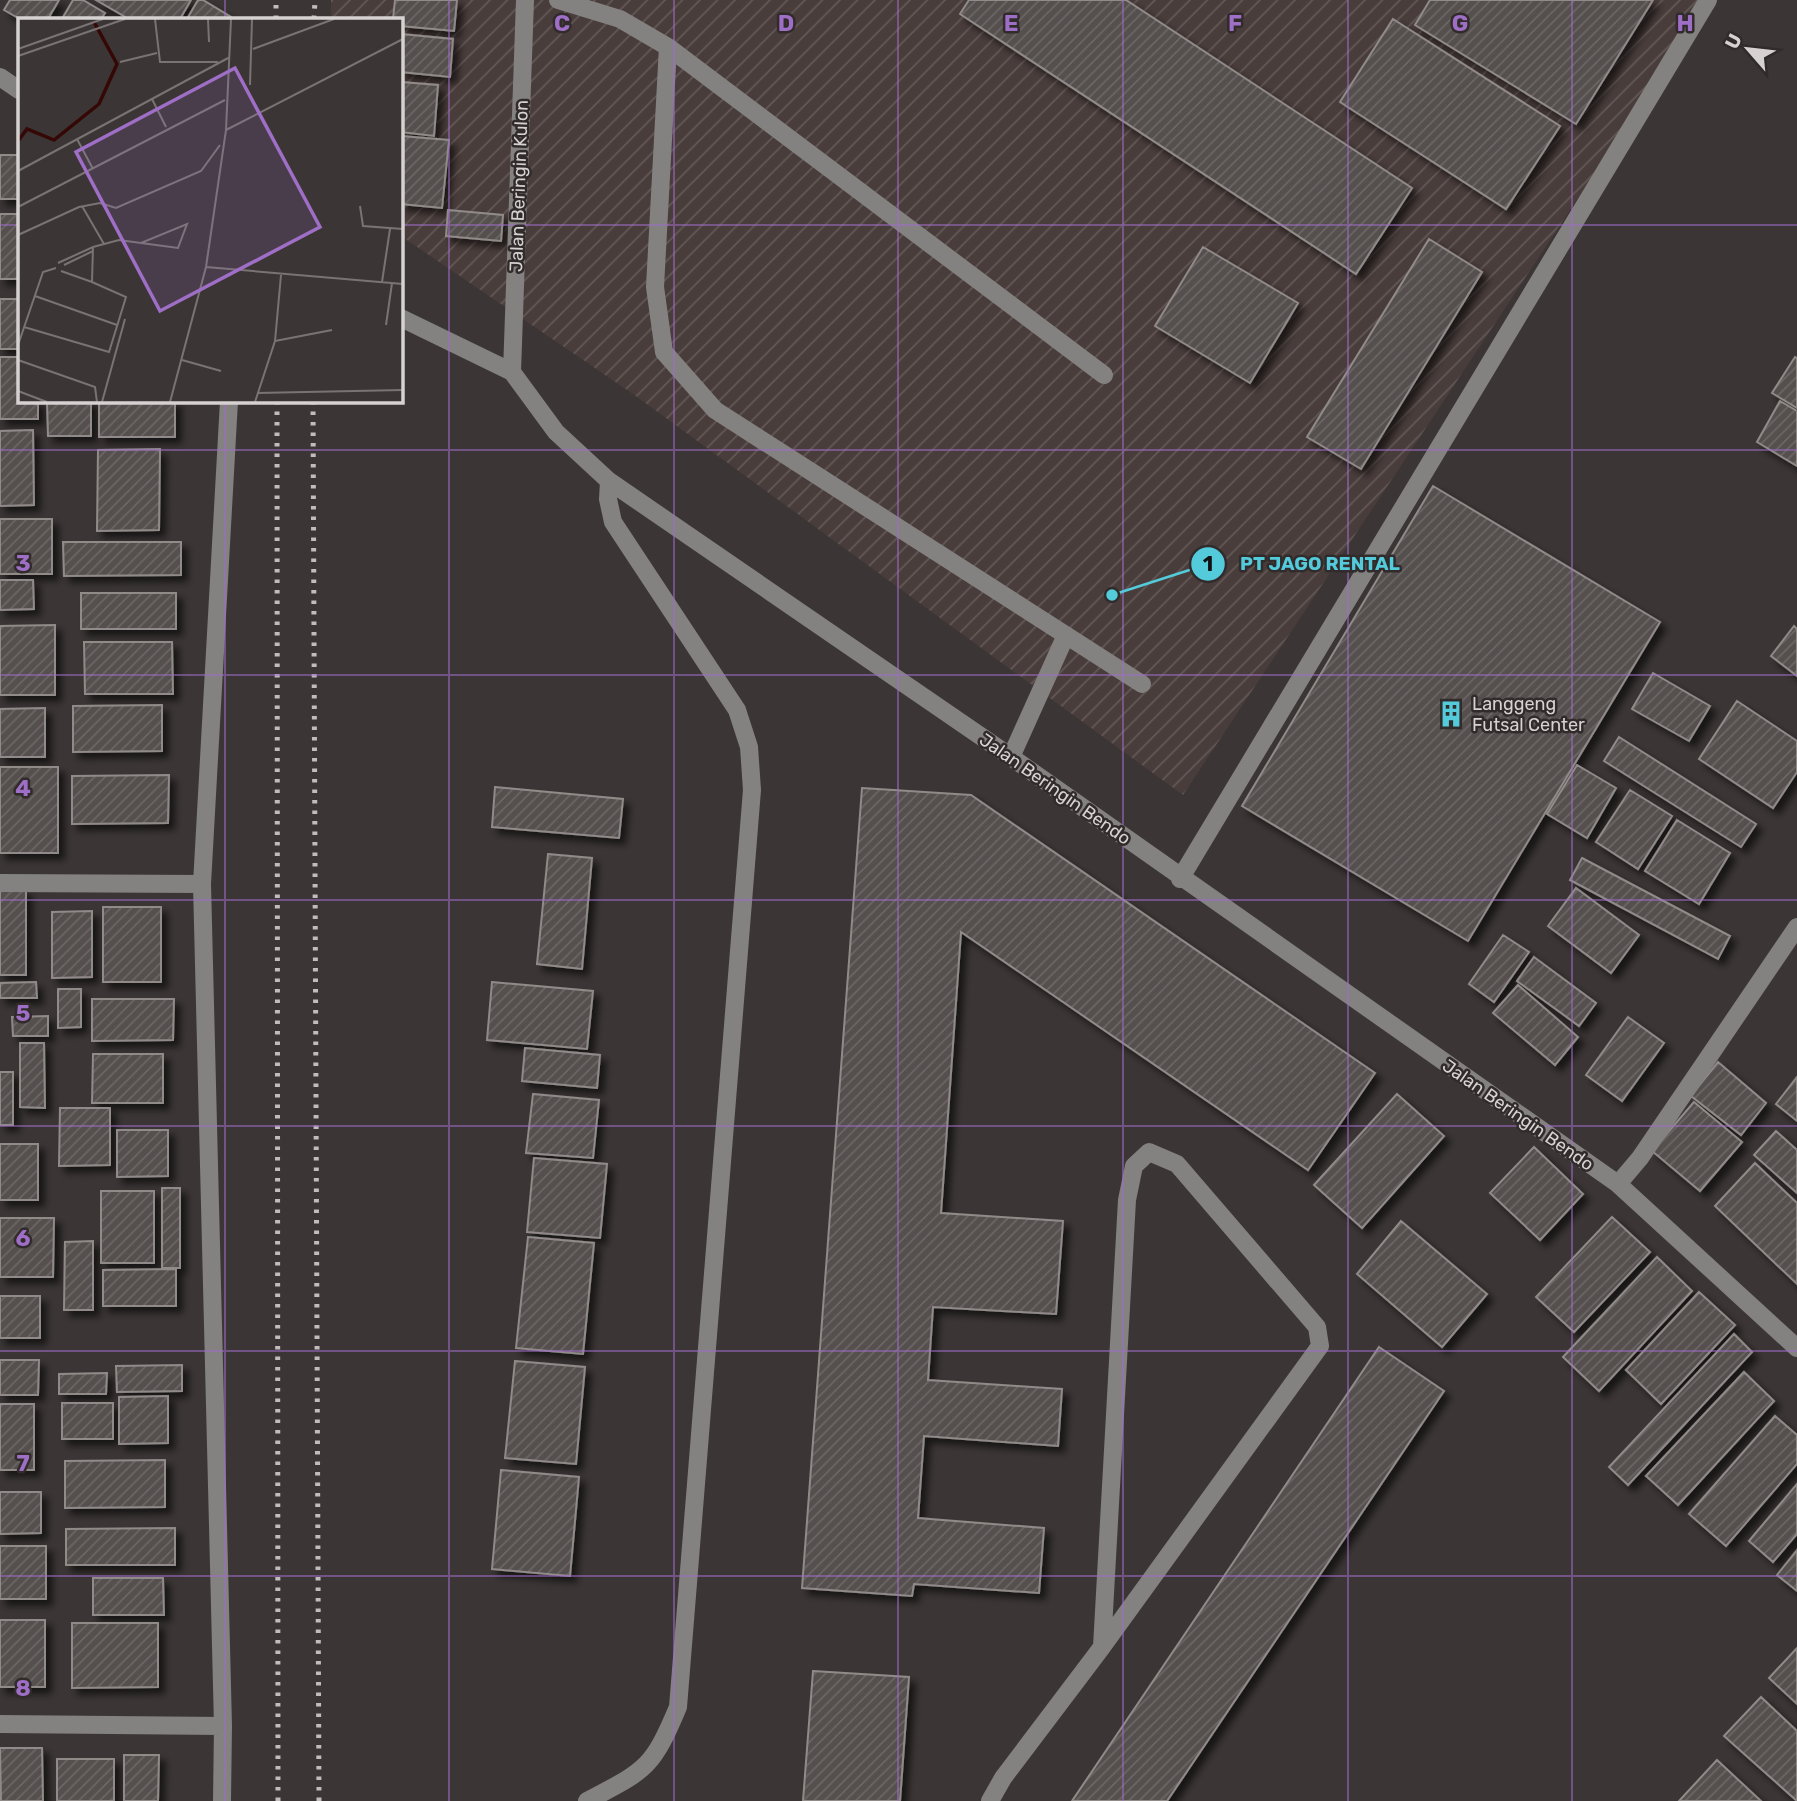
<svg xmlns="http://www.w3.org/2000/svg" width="1797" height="1801" font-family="Rubik,sans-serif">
<defs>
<pattern id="industrial-furrows" width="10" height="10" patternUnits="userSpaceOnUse" patternTransform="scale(1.75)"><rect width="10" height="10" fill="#493d3b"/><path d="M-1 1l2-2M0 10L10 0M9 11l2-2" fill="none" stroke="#625856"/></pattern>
<pattern id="building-hatch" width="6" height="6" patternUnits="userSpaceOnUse" patternTransform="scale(1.75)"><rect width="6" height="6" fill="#544f4e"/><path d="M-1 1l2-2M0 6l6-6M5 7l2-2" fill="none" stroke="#6c6766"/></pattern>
<filter id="shadow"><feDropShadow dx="6" dy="6" stdDeviation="3.5" flood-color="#0009"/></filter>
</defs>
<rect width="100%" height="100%" fill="#3b3635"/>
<!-- industrial -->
<path fill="url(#industrial-furrows)" d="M331,0H1709L1183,795L633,394L401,236V19H331Z"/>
<!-- building -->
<path fill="url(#building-hatch)" stroke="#908a89" stroke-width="2" filter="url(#shadow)" d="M10,0H59L48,19H20L4,10Z
M73,0H83L105,13L101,19H62Z
M96,0H191L180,19H129Z
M198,0H203L231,17L230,19H187Z
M395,0H457L454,31L401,26V19H393Z
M969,0H1126L1412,188L1356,274L960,14Z
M1430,0H1653L1576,124L1415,25Z
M1393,19L1560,126L1506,209L1340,102Z
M401,34L453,39L450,77L401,72Z
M401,82L438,85L434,136L401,132Z
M401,136L449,140L442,208L401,204Z
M0,155H19V199H0Z
M448,210L503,215L501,241L446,236Z
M0,214H19V279H0Z
M1429,239L1482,272L1361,469L1307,437Z
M1203,247L1298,303L1250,383L1155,326Z
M0,299H19V349H0Z
M0,357H19V401H38V419H0Z
M1795,357L1797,358V408L1772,393Z
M47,401H91V436H48Z
M99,401H175V437H99Z
M1780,401L1797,411V466L1757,442Z
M33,430L34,505L0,506V431Z
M160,449L159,530L97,531L98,450Z
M1433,486L1660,622L1468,941L1242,806Z
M0,519H52V574H0Z
M63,542H181V575L64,576Z
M0,580H33L34,609L0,610Z
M81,593H176V629H81Z
M55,625V695H0V626Z
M1794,626L1797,629V676L1771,656Z
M84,642H172L173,694H85Z
M1653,673L1710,706L1689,741L1632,709Z
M1737,701L1797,741V772L1773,808L1699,759Z
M162,705V751L73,752V706Z
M45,708V757H0V709Z
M1619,737L1756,824L1741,847L1604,761Z
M1577,765L1616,788L1587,838L1547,814Z
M0,767H58V853H0Z
M169,775L168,823L72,824V776Z
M495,787L623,799L619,838L492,827Z
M862,788L971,795L1375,1073L1308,1170L961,932L941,1213L1063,1221L1056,1314L933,1307L928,1380L1062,1389L1058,1446L924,1436L918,1518L1044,1528L1039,1593L914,1584L912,1596L802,1588Z
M1630,790L1672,816L1638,869L1596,842Z
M1677,820L1730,853L1699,904L1645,871Z
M548,854L592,858L582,969L537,964Z
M1582,858L1730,936L1718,959L1570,880Z
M1576,888L1639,935L1611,973L1548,926Z
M0,890H26V975H0Z
M103,907H161V982H103Z
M92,911V977L52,978V912Z
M1503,935L1529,952L1494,1002L1469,984Z
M1534,957L1596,1003L1579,1026L1517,981Z
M36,982L37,998H0V983Z
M492,982L593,991L587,1049L487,1040Z
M1518,985L1578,1037L1555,1065L1493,1013Z
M58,989H81V1027L58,1028Z
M92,999H174L173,1040L92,1041Z
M48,1016V1036H13L12,1017Z
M1628,1017L1664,1043L1622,1101L1586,1075Z
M20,1043H44L45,1108L20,1107Z
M525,1048L600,1055L597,1088L522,1081Z
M93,1054H163V1103H92Z
M1718,1062L1766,1103L1741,1135L1691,1096Z
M0,1072H13V1125H0Z
M1797,1077V1121L1776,1104Z
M533,1094L599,1100L593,1158L526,1153Z
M1397,1094L1444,1136L1362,1228L1314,1185Z
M1694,1102L1742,1142L1700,1191L1652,1151Z
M60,1108H110V1165L59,1166Z
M117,1130H168V1176L117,1177Z
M1776,1131L1797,1150V1193L1754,1155Z
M0,1144H38V1200H0Z
M1534,1147L1583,1194L1540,1240L1490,1193Z
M534,1158L607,1164L600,1238L527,1232Z
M1755,1163L1797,1203V1284L1715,1206Z
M162,1188H180V1268H162Z
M101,1191H154V1263H101Z
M1612,1217L1650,1252L1574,1332L1536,1297Z
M0,1218H54L53,1277H0Z
M1401,1221L1487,1294L1442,1347L1357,1274Z
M528,1237L594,1243L583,1354L516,1348Z
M93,1241V1310H64L65,1242Z
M1657,1257L1692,1291L1599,1391L1563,1357Z
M176,1269V1306H103V1270Z
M1699,1292L1735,1325L1661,1404L1626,1370Z
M0,1296H40V1338H0Z
M1734,1334L1752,1352L1628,1485L1609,1467Z
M1379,1347L1444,1391L1167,1801H1072Z
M0,1360H39L38,1395H0Z
M515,1361L585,1367L576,1464L505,1458Z
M182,1365V1391L117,1392L116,1366Z
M1744,1372L1774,1401L1678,1505L1646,1476Z
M107,1373L106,1394H59V1374Z
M168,1396V1443L119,1444V1397Z
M62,1403H113V1439H62Z
M0,1404H34V1470H0Z
M1775,1416L1797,1435V1464L1726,1546L1689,1514Z
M165,1460V1507L65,1508V1461Z
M501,1470L579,1477L570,1576L492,1569Z
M1797,1484V1534L1773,1562L1749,1541Z
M0,1492H41V1533L0,1534Z
M175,1528V1565H66V1529Z
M0,1546H46V1599H0Z
M1797,1550V1591L1777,1575Z
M93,1578H163L164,1615H93Z
M0,1620H45V1687H0Z
M72,1623H158V1687L72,1688Z
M1797,1648V1704L1769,1678Z
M813,1671L909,1677L900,1801H803Z
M1761,1697L1797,1731V1801L1724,1736Z
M0,1748H42L43,1801H1Z
M124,1755H159L158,1801H124Z
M57,1759H114V1801H57Z
M1717,1760L1761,1801H1679Z"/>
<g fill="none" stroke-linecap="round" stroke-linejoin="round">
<!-- minor -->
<path stroke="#848181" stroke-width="18" d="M558,0L620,19L668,47L1104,375
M668,47L655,287L664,352L715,410L1142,684
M0,77L19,90
M401,318L512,372L556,432L609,481L1011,757L1618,1184L1797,1348
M512,372L525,0
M1011,757L1066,635
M1180,879L1708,0
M0,883L202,884
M1618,1184L1640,1158L1797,927
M0,1724L223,1726
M222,1801L223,1726L202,884L229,401
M587,1801C646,1770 652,1769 678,1707L752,790L749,747L737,710L613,522L608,499L609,481
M990,1801L1003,1778L1102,1647L1127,1200L1134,1166L1149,1152L1177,1164L1317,1327L1320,1346L1102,1647"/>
<!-- rail -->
<path stroke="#c0bdbc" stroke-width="5" stroke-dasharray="3.5 7" stroke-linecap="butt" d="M276,19V0
M314,19L315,0
M277,401L278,1801
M313,401L319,1801"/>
</g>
<!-- grid -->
<path fill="none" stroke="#9f6ec6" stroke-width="2" stroke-opacity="0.55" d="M225,0V19M449,0V1801M674,0V1801M898,0V1801M1123,0V1801M1348,0V1801M1572,0V1801M0,225H19M401,225H1797M225,401V1801M0,450H1797M0,675H1797M0,900H1797M0,1126H1797M0,1351H1797M0,1576H1797"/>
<!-- icons -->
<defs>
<g id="building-bare" transform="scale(2.1)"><path d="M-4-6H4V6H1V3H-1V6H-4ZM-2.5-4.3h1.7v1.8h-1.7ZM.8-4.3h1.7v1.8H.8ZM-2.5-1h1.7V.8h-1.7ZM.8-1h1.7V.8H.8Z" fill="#53cbdb" stroke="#312c2b" stroke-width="2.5" paint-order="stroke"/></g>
</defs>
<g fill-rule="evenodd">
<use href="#building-bare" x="1451" y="714"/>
</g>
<g text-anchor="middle" stroke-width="5" stroke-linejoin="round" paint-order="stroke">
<!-- street labels -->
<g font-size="18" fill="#d5d2d1" stroke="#312c2b">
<text transform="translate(519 186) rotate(-88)" y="6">Jalan Beringin Kulon</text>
<text transform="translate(1055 789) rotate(35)" y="6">Jalan Beringin Bendo</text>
<text transform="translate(1518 1115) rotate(35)" y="6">Jalan Beringin Bendo</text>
</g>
<!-- poi labels -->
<g font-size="18" fill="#d5d2d1" stroke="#312c2b" text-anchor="start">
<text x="1472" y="710">Langgeng<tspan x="1472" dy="21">Futsal Center</tspan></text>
</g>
</g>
<!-- overview -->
<g transform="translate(18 18)">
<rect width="385" height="385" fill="#3b3635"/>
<path fill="none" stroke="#350705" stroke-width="3.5" d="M0,123L9,111L36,122L81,86L99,46L76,4"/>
<path fill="none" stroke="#797473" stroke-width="2" d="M137,1L142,44H200M190,1L191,24M0,31L85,1M235,31L316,1M0,38L107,1M102,44L139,35M232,67L234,1M134,81L148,109M208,112L385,21M59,121L75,151M0,153L212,39M64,188L86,226M342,188L345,208L385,211M0,189L207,82M0,217L61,189L82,185L98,190L183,153L202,127M40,245L75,229L101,222L123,225L169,206L160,230L123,225M46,247L75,233M188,249L385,266M43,253L74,264M364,264L372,211M17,278L99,307M368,307L374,265M6,309L91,334L108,279L74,264L75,229M257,323L314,312M0,327L25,254L38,250M0,342L77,369L79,384M164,342L203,353M0,373L29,384M239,375L385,372M84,384L107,301M152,384L188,249L208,112L213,1M237,384L257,323L263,257"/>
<path fill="#9f6ec6" fill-opacity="0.15" stroke="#9f6ec6" stroke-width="3.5" d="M217,50L302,209L142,293L58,134Z"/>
<rect width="385" height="385" fill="none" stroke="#d5d2d1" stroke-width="3.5"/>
</g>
<g font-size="23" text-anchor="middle" font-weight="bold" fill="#9f6ec6" stroke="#312c2b" stroke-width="5" stroke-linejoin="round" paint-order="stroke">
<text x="562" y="31">C</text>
<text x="786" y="31">D</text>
<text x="1011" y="31">E</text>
<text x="1235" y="31">F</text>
<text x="1460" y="31">G</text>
<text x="1685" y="31">H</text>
<text x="23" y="571">3</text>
<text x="23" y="796">4</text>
<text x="23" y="1021">5</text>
<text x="23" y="1246">6</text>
<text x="23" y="1471">7</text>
<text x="23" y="1696">8</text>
</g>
<!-- callouts -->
<path fill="none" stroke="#53cbdb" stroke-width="2.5" d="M1112 595L1208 564"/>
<g fill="#53cbdb" stroke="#312c2b" stroke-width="2.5">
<circle cx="1112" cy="595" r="7"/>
<circle cx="1208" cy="564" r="18"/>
</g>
<g font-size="21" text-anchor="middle" font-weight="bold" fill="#111">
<text x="1208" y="571">1</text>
</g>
<g font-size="19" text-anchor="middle" font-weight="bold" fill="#53cbdb" stroke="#312c2b" stroke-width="5" stroke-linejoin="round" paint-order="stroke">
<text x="1320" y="570">PT JAGO RENTAL</text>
</g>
<!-- north arrow -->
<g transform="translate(1748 49) rotate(298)" stroke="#312c2b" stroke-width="5" paint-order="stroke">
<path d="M0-5L12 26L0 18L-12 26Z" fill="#d5d2d1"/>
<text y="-10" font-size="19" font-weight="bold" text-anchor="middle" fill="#d5d2d1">U</text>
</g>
</svg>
